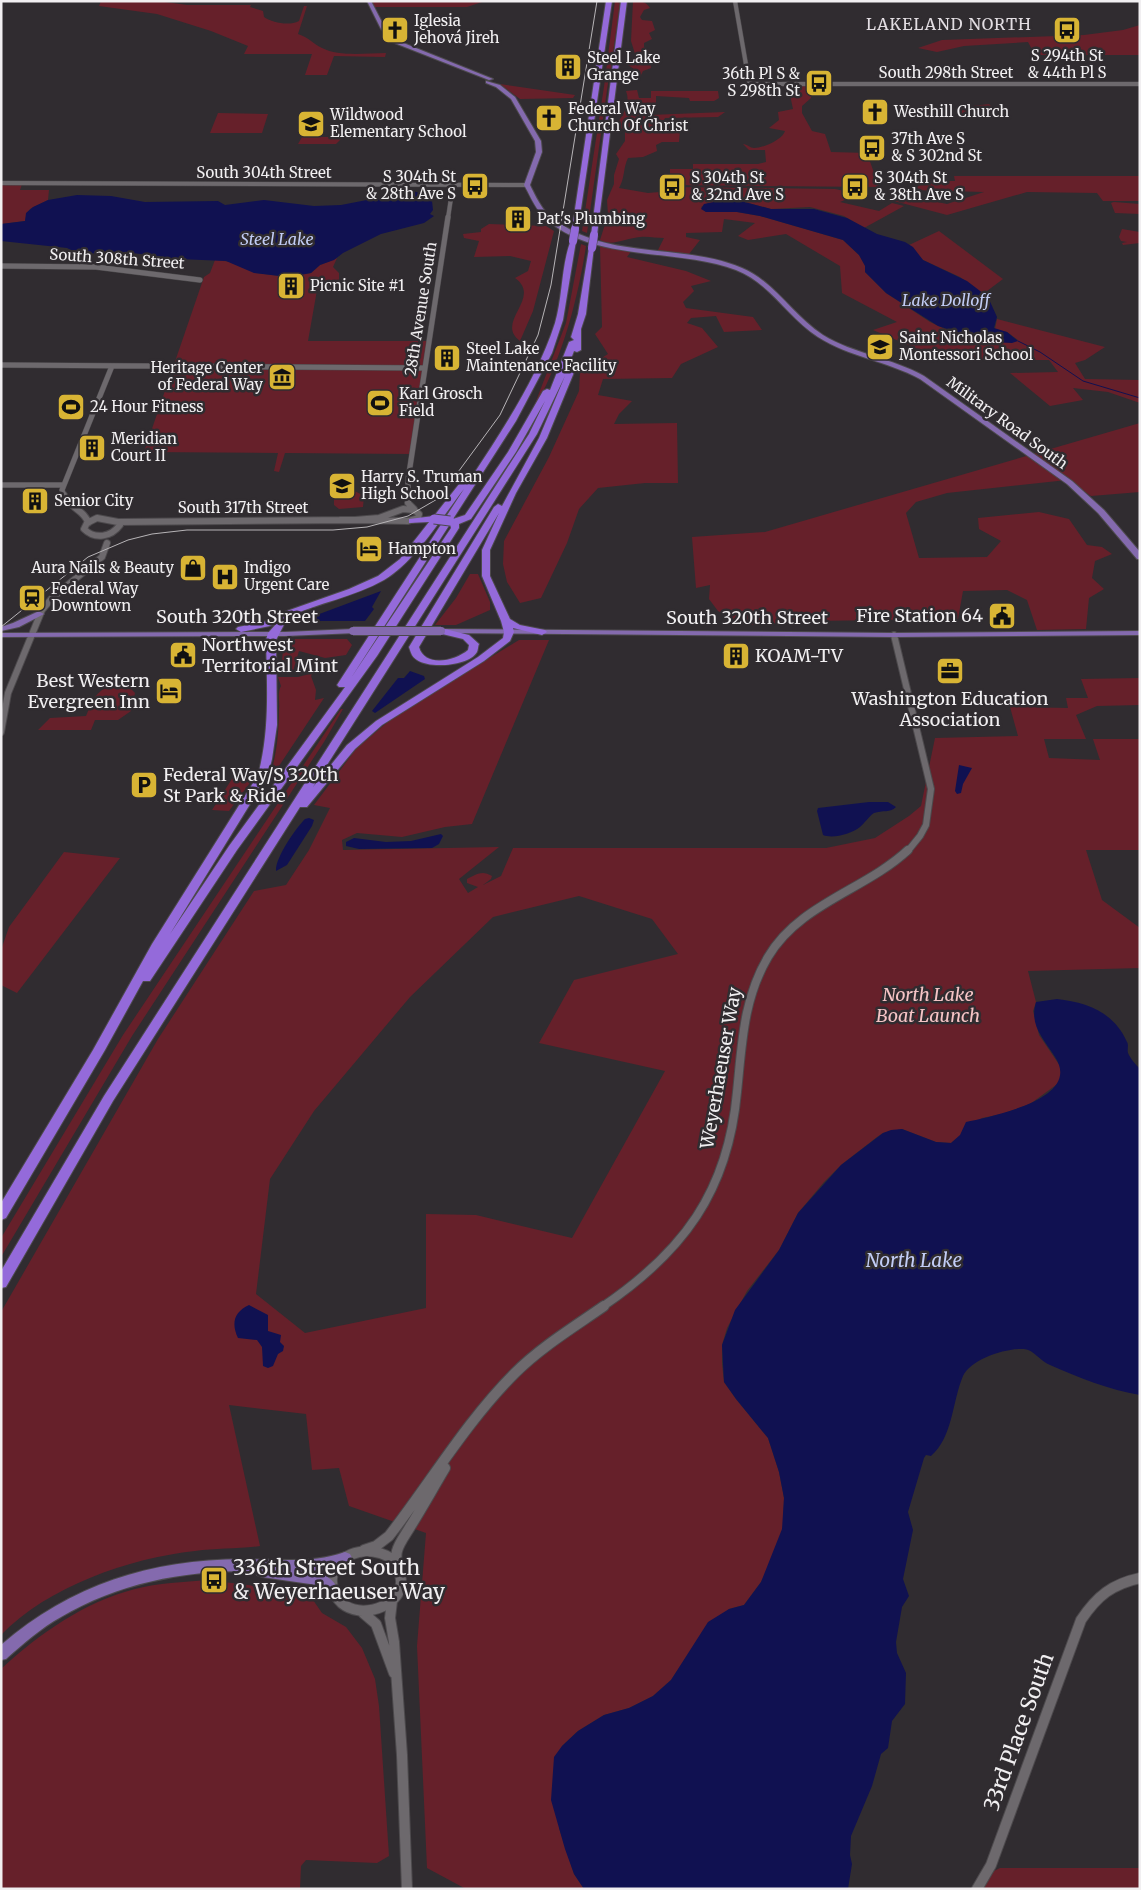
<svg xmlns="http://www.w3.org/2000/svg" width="1141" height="1890" font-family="Merriweather,serif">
<rect width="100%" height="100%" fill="#302c30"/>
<!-- green -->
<path fill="#66202a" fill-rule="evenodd" d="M101,1H158L187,5H251L250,7L263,11L264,17C273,23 289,26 299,21L304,6H307L298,34C311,39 312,43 322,48C339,57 367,53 386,53L385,57L334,56L327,75H305L312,54H244L248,46L211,31L157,14L99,6Z
M372,1H485L467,7H374Z
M615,1L620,3L610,74L608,79H605Z
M633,1C640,1 646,1 650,8L644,10L640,17L642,20L652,21L655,30L649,33L652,39L644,43V47L649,50L651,68L643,71L638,81L623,79L634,69L628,65L636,57L631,41Z
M1140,25V55H1035L1028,42L964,46L937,52L918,48L942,40L1084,35L1123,30Z
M605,80H608V83L587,233L582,231Z
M500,84L575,95L573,98L520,99Z
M780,85H813L811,98L802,106V113L812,131L825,134L831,152L867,153L879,187L670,185V169H693V164H758L766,162L765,150H749L743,144C747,144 750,148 754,148C764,148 783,139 785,131L769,128L779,120L778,112L793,109L790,95L795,94L791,89Z
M637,90L639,98H651V91H718L719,98L714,101H690L689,98L656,96V106L640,107L639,112L650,115L725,112L718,117L665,118L664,120L680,130L679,142H662L656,145L657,151L643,157L628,158C623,168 625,178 619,188L648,193L671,191L670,187L835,189L859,194L840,202L879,211L892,203L904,206L864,228L844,216L810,207L771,209L741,201H726L708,203L701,207L706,212H737L760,216L843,240L859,255L865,265V272L886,293L930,322L947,330L960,333L964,339L975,345C988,338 1004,345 1018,340L1007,332L995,329L997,319L1105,347L1085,360L1075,363L1085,379L1140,380V403L1108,392L1073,388L1083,400L1050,406L1010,373L1058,372L1049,360H966L915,348L873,330L897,322L842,293L840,266L786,234L748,240L738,236L755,223L724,219L722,232L686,233V237L700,240L689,254L658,250L664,238C656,238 648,236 640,237C627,238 611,247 600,240L608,215L607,200L614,184V175L619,159L616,154L625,141V130L616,126C623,113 631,105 626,91Z
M989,104L991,106V114L988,115L960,113L965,107Z
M218,113L268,114L262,133H210Z
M302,137H339L342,138L336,144H298Z
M954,176H1140V201H1103L1097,193L1027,192L947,215L894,201L904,195L947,204L984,192L912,190L927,181H955Z
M1,184H22L20,190H49L48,200L30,209L27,213L25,221L1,224Z
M1114,202L1140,204V214L1115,213L1111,203Z
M489,224L546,226L554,231L533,311L520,341C494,322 543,298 515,278L528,271L531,261L510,256L474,257L479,241L464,238L463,234L481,232V229Z
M1122,229L1140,232V243L1123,245L1122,243L1127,242L1121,241L1119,237Z
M939,231L1003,279L983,294L960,277L923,260L909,245Z
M581,244L586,246C577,304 561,363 531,414L566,323Z
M600,245L632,250L627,257L686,271L711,281L691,286L694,291L683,302L686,308L753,317L762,330L724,332L716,316L691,318L687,323L702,328L718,347L681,364L672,378L603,379L598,395L632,401L619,414L614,424L677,423L678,483H645L598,488L579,509L567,543L541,598L520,603L507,582L503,564L504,541L549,457L579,391L580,372L608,354L595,334L602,327Z
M337,258L333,267L339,273V282L317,290L308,341H427L412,454L285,453L279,472L274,471L278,453L144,452L204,277L210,273L215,260L232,262L256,273L288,277L311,273L320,265Z
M1140,423V492L1091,496L1067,480L947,493L916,502L906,513L919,558L987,557L1001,541L979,529L978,518L1039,512L1069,519L1087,545L1102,547L1112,554L1095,561L1092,578L1104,589L1089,598L1086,629L1037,630L1027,600L1007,590L963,591L958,619L811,621L751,625L735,621L718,611L709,599L710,585L696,588L692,537L765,532Z
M353,490L364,496L363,507L339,509L334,505V499H339Z
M470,574H478L490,602V610L456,625H435L456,598Z
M284,639H347L352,645L346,655L325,658L299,651L293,671H281Z
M519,640H549L472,824L445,827L402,837L357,833L342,840L343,850L499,847L459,879L468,893L478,887L467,883V879C477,874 482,870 492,876L491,879L483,885L501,876L513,848H826L875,838L909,816L921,806L935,738L1018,736L1010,707L1068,708L1066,698H1088L1081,679L1140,678V705L1097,706L1076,715L1086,739H1044L1049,758L1100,760L1093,739H1140V850H1086L1102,900L1140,928V968L1028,971L1036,1002L1033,1011L1039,1035L1060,1066L1062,1073L1060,1082L1030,1104L1002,1114L982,1118L951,1143L936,1142L902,1129L883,1133L877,1137L841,1165L824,1182L798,1213L779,1250L747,1291L727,1328L722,1345V1364L724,1382L736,1399L768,1438L779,1472L784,1498L783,1529L774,1555L761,1582L744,1605L729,1609L695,1644L671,1680L653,1696L629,1708L604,1715L578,1731L562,1746L559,1828L574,1874L584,1889H466L427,1868L417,1646L426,1533L349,1506L339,1468L312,1470L306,1414L229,1405L260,1546C238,1549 216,1548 195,1551C129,1558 47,1587 1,1635V1312L158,1039L254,891L286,885L309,850L330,808L314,805L356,749L397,714ZM579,896L652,919L678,954L574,980L539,1043L665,1071L572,1238L476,1215L426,1214V1308L305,1333L256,1294L270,1179L314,1111L410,997L493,917Z
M313,673L311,676L316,690L315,700L324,698L273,775H270C277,755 279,730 279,709C280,702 277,693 281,686L278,677H298Z
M127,685L135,693L131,711L118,720H95L91,730H38L50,718L86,716C97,691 98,687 127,685Z
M341,709H343L324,742L132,1036L1,1257V1238L123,1035Z
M239,768L255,769V776L229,811L212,810Z
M64,852L120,858L17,993L1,985V950L9,927Z
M207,1580L298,1591L313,1600L322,1613L346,1627L362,1648L375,1679L379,1706L389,1856L377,1863L306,1860L301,1866L300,1889H1V1669C39,1634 84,1602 135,1589C158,1583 184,1582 207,1580Z
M1000,1868H1140V1889H982L992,1872Z"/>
<!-- water -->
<path fill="#101151" d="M413,191L426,195L432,201L433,210L430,214L434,216L424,223L381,234L343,253L334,260L320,265L311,273L288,277L254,273L226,261L178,259L125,252L79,254L67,248L1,241V224L25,221L26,213L33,207L48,200L77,195L111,196L145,202L218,201L225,205L264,200L314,206L341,205Z
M719,201H741L771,209H814L847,218L877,234L905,242L913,247L923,260L967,281L988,297L997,317L994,328L1007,332L1018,341L1012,343L992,342L970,345L960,333L938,326L886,293L865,272V266L859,255L843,240L760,216L737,212H706L701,209L704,204Z
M381,591L372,607L374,609L365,621H308L306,619Z
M410,671L424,676L425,679L375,713L372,711L398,678H404Z
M959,765L972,768L963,784L961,793L957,794L955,791Z
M869,802H888L896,807C891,813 882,810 874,813C869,816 865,823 860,827C851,834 833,839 823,835L817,811L818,808Z
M309,818L314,820L312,826L287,865L276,871C275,858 296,828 305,819Z
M441,834L443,836L439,844L432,848L359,849L346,846V842L354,838L386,842L411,841Z
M1057,999C1086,1002 1114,1012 1127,1042C1129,1045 1127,1049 1128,1053C1130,1058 1136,1065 1140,1069V1395C1110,1390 1077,1377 1050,1365C1040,1361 1034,1350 1024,1349C1006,1348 971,1359 963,1376C952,1402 953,1437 931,1456L926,1455L924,1458L908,1512L913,1530L903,1579L909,1596L902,1607L896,1642L897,1653L906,1673L905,1704L892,1721L888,1748L881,1754L872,1786L851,1836L850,1855L852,1864L848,1889H584L574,1874L565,1849L551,1800L554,1757L562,1746L578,1731L604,1715L629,1708L653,1696L671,1680L708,1622L729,1609L744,1605L761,1582L782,1529L784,1498L779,1472L768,1438L736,1399L724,1382L722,1345L735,1310L779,1250L798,1213L841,1165L883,1133L891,1130L902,1129L936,1142L951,1143L960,1135L966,1122C992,1116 1083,1099 1055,1057C1043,1038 1029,1025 1036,1002Z
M249,1305L268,1315V1331L281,1335L280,1342L284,1346L283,1351L278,1354L273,1366L268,1368L263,1366L262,1347L257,1340L238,1338C231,1323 234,1312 249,1305Z"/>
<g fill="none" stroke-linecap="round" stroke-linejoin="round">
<!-- stream -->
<path stroke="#101151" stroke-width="1" d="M1018,341L1040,352L1083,381L1140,398"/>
<!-- minor-far4 casing -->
<g stroke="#4c494c" stroke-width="5">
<path id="minor-far4" d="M735,1L749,82L752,84H1140
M1,183L527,185
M448,218L453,185"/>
</g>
<!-- minor-far3 casing -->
<g stroke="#4c494c" stroke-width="6">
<path id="minor-far3" d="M1,266L96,267L200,280
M1,365L425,368
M1,485H63
M64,496L62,490L112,366
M408,496V480L448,217"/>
</g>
<!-- minor-far2 casing -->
<g stroke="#4c494c" stroke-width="8">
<path id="minor-far2" d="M64,495C68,507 86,511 88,523
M408,495V503L414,509
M403,509L414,510L419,514L418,518L408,521L355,520L379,518Z
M97,518L118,522L120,525C111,537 95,540 84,529L87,523Z
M340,520H355
M118,522L355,520
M894,635L931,789L926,825L920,836L907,852
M1,732L8,693L42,610L53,597L102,557L107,543"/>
</g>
<!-- minor-far1 casing -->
<g stroke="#4c494c" stroke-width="10">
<path id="minor-far1" d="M602,1307C683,1252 728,1192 737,1092C742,1045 743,999 768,957C799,904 865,890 908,850"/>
</g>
<!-- minor casing -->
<g stroke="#4c494c" stroke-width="12">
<path id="minor" d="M364,1550L376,1546L389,1536C431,1482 466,1422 515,1373C541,1347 574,1327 604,1306
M397,1563C371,1538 321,1556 334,1591C343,1618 382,1615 397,1595C408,1579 393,1567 397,1551C399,1543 406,1534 410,1527C422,1508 433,1488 445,1468
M392,1601L390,1618L394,1642L402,1755L407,1889
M362,1612L376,1624L394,1673
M977,1889L991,1865L1081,1620C1097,1596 1112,1584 1140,1578"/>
</g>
<!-- major casing -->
<g stroke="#4c494c" stroke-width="2">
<path id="major" d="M367,1H371L385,28L396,40L493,79L489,80L392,42L381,29Z
M486,81L500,85L515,97L541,141L542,152L530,185C534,193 539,204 545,211C598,263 679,241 742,268C775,282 793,316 823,335C854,354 892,358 924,376L1072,481L1104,510L1140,552V559H1137L1098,513L1067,484L920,379C887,361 849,357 818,337C788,318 770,283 736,270C678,247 582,264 539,211C533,204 529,193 524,185L536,152L535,141L511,99L496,87L486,83Z
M37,612H40L44,614L19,627L1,631V627L13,623Z
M353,629H356V633L285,636L1,637V633L285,632Z
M439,629L894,633L1140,631V635L894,637L442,633H439Z
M345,1552L350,1554L352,1558L350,1562L333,1568L312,1572C325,1574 333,1578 339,1591L337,1595L332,1597C325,1595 324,1588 317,1585L262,1577L257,1575L255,1571C187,1570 120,1582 61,1617C41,1628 23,1644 6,1659L1,1660V1645C72,1584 150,1560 243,1559C278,1559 311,1564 345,1552Z"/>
</g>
<!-- highway casing -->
<g stroke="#4c494c" stroke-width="2">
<path id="highway" d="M606,1H612L578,229L575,231L572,229Z
M621,1H627L597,235L594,237L591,235Z
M571,240L576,241L563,320L552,353L516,421L453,519L465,515L508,452L543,391L547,389L550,390L569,342L574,340L571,337L578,314L589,248L594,247L586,314L581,329V350L577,352L574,351L566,372L571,368L575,370L547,438L516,493L490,550V576L510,619L520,625L545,630L547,632L542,635L513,628L514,632L510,641L484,661L382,725L355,749L307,807H300L113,1101L6,1287L1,1288V1271L104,1096L529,434L545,401L516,452L471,519L459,524V528L377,656L237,850L150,981H143L105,1050L6,1218L1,1220V1203L93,1050L152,944L258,775C270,730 267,686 266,640L268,633L277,623L270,626L241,632L236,629L238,627L264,622L284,612L349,589L378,576L400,559L429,522L409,523V519L434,516L467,474L473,475C504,428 538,376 555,323C563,296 561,265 571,240ZM565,376L539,438L502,506L498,504L494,507L409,647C411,653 412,657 417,660C430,669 469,666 477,652C478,650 478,646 479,644L469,635L441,628L436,631L438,633L463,639L469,645L468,650C455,661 425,668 419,647L499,513L482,550V576L501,621L504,632L503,638L478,657L376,721L347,745L313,787L537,434ZM464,489L337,685L339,687H345L229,846L170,934L268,775L272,759L277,725L276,640L288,617C318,603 354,597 384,580C414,563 442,517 464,489ZM450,524L451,528L351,678Z"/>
</g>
<!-- minor-far4 -->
<use href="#minor-far4" stroke="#6d696d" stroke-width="4"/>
<!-- minor-far3 -->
<use href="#minor-far3" stroke="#6d696d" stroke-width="5"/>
<!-- minor-far2 -->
<use href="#minor-far2" stroke="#6d696d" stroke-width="6"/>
<!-- minor-far1 -->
<use href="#minor-far1" stroke="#6d696d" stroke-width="8"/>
<!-- minor -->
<use href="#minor" stroke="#6d696d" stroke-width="10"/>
<!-- major -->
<use href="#major" fill="#846aae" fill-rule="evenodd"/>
<!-- highway -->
<use href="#highway" fill="#946ada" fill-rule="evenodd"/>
<!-- tram -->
<path stroke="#b7b4b7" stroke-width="1" d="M1,627L88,557L128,540L152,534L187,530H333L367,527L408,516L439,498L500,415L538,335L551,285L597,1"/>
<!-- major-bridge casing -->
<g stroke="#4c494c" stroke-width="10" stroke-linecap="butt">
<path id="major-bridge" d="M353,631H441"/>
</g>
<!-- highway-bridge-far1 casing -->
<g stroke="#4c494c" stroke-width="9" stroke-linecap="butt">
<path id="highway-bridge-far1" d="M573,241L575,229
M592,248L594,235"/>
</g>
<!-- highway-bridge casing -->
<g stroke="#4c494c" stroke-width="11" stroke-linecap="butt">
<path id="highway-bridge" d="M434,519L450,521"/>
</g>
<!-- major-bridge -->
<use href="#major-bridge" stroke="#846aae" stroke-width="8"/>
<!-- highway-bridge-far1 -->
<use href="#highway-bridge-far1" stroke="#946ada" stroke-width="8"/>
<!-- highway-bridge -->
<use href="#highway-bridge" stroke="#946ada" stroke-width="9"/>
</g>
<!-- icons -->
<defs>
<g id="church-square" transform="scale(1.4375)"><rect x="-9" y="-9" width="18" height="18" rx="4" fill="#d8b434" stroke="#302c30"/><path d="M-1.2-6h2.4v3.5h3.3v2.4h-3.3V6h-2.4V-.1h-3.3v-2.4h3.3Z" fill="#111"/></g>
<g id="bus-square" transform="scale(1.4375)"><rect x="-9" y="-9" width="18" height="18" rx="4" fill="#d8b434" stroke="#302c30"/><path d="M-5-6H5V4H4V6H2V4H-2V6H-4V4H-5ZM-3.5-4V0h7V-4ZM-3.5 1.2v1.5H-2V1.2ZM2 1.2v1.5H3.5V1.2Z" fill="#111"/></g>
<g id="building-square" transform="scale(1.4375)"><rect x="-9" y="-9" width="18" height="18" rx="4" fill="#d8b434" stroke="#302c30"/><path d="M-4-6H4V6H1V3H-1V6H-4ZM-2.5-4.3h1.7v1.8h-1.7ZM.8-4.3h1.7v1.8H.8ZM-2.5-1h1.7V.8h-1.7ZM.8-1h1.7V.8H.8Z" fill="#111"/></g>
<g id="school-square" transform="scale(1.4375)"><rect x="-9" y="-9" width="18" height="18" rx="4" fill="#d8b434" stroke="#302c30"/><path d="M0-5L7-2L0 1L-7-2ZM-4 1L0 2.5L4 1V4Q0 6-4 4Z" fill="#111"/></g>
<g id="museum-square" transform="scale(1.4375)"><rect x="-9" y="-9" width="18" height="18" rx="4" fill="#d8b434" stroke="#302c30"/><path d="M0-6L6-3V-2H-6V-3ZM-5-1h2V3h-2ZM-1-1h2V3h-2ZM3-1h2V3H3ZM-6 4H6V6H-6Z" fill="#111"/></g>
<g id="stadium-square" transform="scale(1.4375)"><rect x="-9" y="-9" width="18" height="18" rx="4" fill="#d8b434" stroke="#302c30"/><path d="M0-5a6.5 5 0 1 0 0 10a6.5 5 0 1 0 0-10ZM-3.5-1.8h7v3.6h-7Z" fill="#111"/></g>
<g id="hotel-square" transform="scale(1.4375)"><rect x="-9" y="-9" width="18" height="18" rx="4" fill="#d8b434" stroke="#302c30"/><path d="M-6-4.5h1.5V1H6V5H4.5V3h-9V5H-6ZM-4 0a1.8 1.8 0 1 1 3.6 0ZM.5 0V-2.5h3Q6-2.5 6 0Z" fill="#111"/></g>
<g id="shop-square" transform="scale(1.4375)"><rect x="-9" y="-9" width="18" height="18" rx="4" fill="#d8b434" stroke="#302c30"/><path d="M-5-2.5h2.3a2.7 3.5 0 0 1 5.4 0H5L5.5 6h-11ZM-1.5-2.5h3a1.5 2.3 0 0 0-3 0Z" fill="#111"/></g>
<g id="hospital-square" transform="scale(1.4375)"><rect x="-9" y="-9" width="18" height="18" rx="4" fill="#d8b434" stroke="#302c30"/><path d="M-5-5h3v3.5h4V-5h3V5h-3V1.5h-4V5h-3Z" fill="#111"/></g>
<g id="station-square" transform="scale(1.4375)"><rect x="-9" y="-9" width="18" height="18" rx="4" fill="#d8b434" stroke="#302c30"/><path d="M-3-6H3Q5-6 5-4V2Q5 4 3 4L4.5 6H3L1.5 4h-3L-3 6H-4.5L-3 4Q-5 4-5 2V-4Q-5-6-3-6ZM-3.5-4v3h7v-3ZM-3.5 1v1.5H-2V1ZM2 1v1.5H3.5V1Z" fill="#111"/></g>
<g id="civic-square" transform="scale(1.4375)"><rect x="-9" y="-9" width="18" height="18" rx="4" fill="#d8b434" stroke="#302c30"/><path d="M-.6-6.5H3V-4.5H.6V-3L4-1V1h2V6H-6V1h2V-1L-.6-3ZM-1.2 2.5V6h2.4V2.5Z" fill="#111"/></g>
<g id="office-square" transform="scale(1.4375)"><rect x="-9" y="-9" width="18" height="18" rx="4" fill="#d8b434" stroke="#302c30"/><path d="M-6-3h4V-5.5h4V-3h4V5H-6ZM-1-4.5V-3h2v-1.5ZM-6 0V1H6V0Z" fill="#111"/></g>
<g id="parking-square" transform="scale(1.4375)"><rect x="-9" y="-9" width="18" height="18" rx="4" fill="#d8b434" stroke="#302c30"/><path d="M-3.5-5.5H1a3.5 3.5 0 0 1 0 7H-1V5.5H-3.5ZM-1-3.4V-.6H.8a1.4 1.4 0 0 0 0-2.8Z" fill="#111"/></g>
</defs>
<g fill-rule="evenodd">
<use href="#church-square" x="395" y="30"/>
<use href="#bus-square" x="1067" y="30"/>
<use href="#building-square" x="568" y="67"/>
<use href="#bus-square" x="819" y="83"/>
<use href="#church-square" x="875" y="112"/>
<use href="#church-square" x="549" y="118"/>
<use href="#school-square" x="311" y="124"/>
<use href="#bus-square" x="872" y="148"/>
<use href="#bus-square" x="475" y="186"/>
<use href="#bus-square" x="672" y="187"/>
<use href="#bus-square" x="855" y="187"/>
<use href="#building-square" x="518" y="219"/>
<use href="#building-square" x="291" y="286"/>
<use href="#school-square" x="880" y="347"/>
<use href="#building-square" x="447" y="358"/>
<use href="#museum-square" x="282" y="377"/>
<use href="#stadium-square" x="380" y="403"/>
<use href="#stadium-square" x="71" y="407"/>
<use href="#building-square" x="92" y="448"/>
<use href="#school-square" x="342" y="486"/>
<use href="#building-square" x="35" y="501"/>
<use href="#hotel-square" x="369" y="549"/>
<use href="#shop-square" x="193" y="568"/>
<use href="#hospital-square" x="225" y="577"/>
<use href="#station-square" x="32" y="598"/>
<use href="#civic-square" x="1002" y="616"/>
<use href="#civic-square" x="183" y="655"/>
<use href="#building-square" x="736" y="656"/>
<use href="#office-square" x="950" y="671"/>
<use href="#hotel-square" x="169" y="691"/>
<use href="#parking-square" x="144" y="785"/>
<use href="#bus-square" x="214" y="1580"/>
</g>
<g text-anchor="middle" stroke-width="5" stroke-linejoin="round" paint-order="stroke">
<!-- far-poi labels -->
<g font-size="15" fill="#f1eff1" stroke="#302c30" text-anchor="start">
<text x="414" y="26">Iglesia<tspan x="414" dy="17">Jehová Jireh</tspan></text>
<text x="1067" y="61" text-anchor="middle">S 294th St<tspan x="1067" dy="17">&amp; 44th Pl S</tspan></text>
<text x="587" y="63">Steel Lake<tspan x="587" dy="17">Grange</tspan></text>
<text x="800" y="79" text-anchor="end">36th Pl S &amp;<tspan x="800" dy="17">S 298th St</tspan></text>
<text x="568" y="114">Federal Way<tspan x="568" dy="17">Church Of Christ</tspan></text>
<text x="894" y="117">Westhill Church</text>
<text x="330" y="120">Wildwood<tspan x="330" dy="17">Elementary School</tspan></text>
<text x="891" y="144">37th Ave S<tspan x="891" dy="17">&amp; S 302nd St</tspan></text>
<text x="456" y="182" text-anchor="end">S 304th St<tspan x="456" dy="17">&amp; 28th Ave S</tspan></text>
<text x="691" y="183">S 304th St<tspan x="691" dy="17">&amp; 32nd Ave S</tspan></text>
<text x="874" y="183">S 304th St<tspan x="874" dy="17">&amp; 38th Ave S</tspan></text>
<text x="537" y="224">Pat's Plumbing</text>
<text x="310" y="291">Picnic Site #1</text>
<text x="899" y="343">Saint Nicholas<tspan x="899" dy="17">Montessori School</tspan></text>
<text x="466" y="354">Steel Lake<tspan x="466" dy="17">Maintenance Facility</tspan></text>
<text x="263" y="373" text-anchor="end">Heritage Center<tspan x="263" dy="17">of Federal Way</tspan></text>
<text x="399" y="399">Karl Grosch<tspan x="399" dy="17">Field</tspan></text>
<text x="90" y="412">24 Hour Fitness</text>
<text x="111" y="444">Meridian<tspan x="111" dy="17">Court II</tspan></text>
<text x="361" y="482">Harry S. Truman<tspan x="361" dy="17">High School</tspan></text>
<text x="54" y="506">Senior City</text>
<text x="388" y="554">Hampton</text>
<text x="174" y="573" text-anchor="end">Aura Nails &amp; Beauty</text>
<text x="244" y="573">Indigo<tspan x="244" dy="17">Urgent Care</tspan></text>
<text x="51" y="594">Federal Way<tspan x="51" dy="17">Downtown</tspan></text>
</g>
<!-- far-street labels -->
<g font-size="15" fill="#f1eff1" stroke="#302c30">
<text x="946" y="78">South 298th Street</text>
<text x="264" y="178">South 304th Street</text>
<text transform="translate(117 259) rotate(4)" y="5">South 308th Street</text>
<text transform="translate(421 309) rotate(-81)" y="5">28th Avenue South</text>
<text transform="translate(1007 423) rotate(36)" y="5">Military Road South</text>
<text x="243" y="513">South 317th Street</text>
</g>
<!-- far-quarter labels -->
<g font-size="16" letter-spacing="1" fill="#e3dee3" stroke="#302c30">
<text x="949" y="30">LAKELAND NORTH</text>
</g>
<!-- far-water labels -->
<g font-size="16" font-style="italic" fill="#c2cdf6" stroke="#302c30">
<text x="277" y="245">Steel Lake</text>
<text x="946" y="306">Lake Dolloff</text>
</g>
<!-- poi labels -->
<g font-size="18" fill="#f1eff1" stroke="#302c30" text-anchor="start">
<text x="983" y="622" text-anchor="end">Fire Station 64</text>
<text x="202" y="651">Northwest<tspan x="202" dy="21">Territorial Mint</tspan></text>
<text x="755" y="662">KOAM-TV</text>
<text x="150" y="687" text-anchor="end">Best Western<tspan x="150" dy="21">Evergreen Inn</tspan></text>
<text x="950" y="705" text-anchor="middle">Washington Education<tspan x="950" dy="21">Association</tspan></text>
<text x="163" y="781">Federal Way/S 320th<tspan x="163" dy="21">St Park &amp; Ride</tspan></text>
</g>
<!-- street labels -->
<g font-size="18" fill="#f1eff1" stroke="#302c30">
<text x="237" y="623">South 320th Street</text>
<text x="747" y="624">South 320th Street</text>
<text transform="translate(721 1068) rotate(-80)" y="6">Weyerhaeuser Way</text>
</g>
<!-- park labels -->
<g font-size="18" font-style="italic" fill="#f6c4c6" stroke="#302c30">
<text x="928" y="1001">North Lake<tspan x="928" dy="21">Boat Launch</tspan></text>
</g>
<!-- water labels -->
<g font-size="19" font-style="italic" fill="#c2cdf6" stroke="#302c30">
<text x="914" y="1267">North Lake</text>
</g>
<!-- near-poi labels -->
<g font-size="21" fill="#f1eff1" stroke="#302c30" text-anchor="start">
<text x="233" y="1575">336th Street South<tspan x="233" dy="24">&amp; Weyerhaeuser Way</tspan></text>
</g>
<!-- near-street labels -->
<g font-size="21" fill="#f1eff1" stroke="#302c30">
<text transform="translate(1019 1732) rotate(-70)" y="7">33rd Place South</text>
</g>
</g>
<!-- border -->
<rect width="1141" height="1890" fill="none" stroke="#f1eff1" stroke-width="5"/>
</svg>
